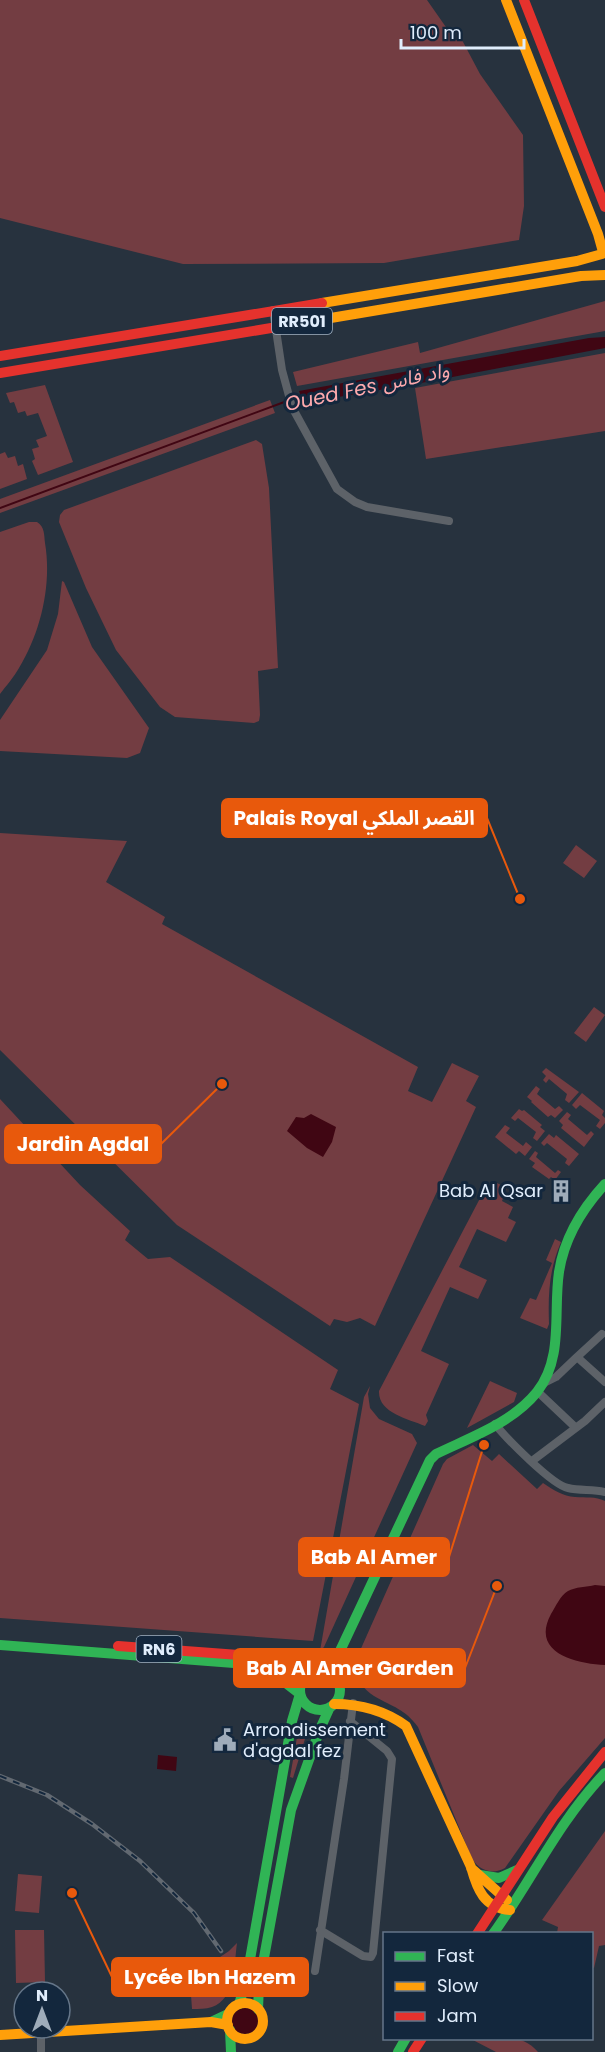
<svg xmlns="http://www.w3.org/2000/svg" width="605" height="2052" font-family="Poppins,'Noto Sans Arabic',sans-serif">
<rect width="100%" height="100%" fill="#27323e"/>
<!-- green -->
<path fill="#733d42" d="M0,0H427L455,40H462L480,74L523,135L524,206L519,240L384,263L183,264L0,218Z
M605,301V331L297,386L293,372L418,342L420,353Z
M605,353V431L426,459L415,388Z
M45,385L73,462L38,475L32,461L35,459L32,449L39,447L36,440L47,436L38,413L27,416L25,411L18,413L14,402L10,403L6,393Z
M270,400L275,413L0,513V499Z
M256,440L262,444L269,488L278,668L258,671L260,715L259,721L254,723L175,717L160,707L116,650L86,588L59,522L60,515L64,510Z
M5,452L8,458L15,456L18,466L23,464L27,479L0,489V454Z
M29,522H37C45,527 44,535 45,543C52,584 41,632 19,668C14,677 6,686 0,694V532Z
M62,581L64,582L92,647L149,728L140,753L127,758L0,751V720L47,650L58,614Z
M0,833L127,841L106,882L165,917L162,924L418,1067L408,1091L432,1102L452,1063L479,1076L466,1101L476,1107L375,1326L360,1318L347,1322L334,1319L330,1326L177,1225L0,1050Z
M576,845L597,861L584,878L563,863Z
M594,1007L605,1015L586,1042L574,1033Z
M546,1068L579,1092L569,1103L565,1100L567,1094L549,1079L546,1083L543,1080L546,1076L542,1072Z
M536,1086L540,1089L537,1094L555,1109L559,1106L563,1110L555,1118L551,1115L548,1117L531,1102L532,1101L527,1097Z
M582,1093L604,1111L602,1115L605,1118V1123L600,1129L596,1126L600,1120L580,1105L576,1109L572,1105Z
M0,1099L80,1185L130,1231L125,1240L148,1259L170,1257L338,1370L330,1389L359,1404L313,1641L0,1618Z
M519,1109L522,1111L524,1110L542,1125L540,1127L545,1131L537,1141L533,1138L536,1132L518,1118L515,1121L511,1118Z
M567,1112L571,1115L568,1119L587,1135L591,1131L594,1134L584,1147L561,1128L563,1125L559,1121Z
M505,1125L510,1128L506,1133L523,1146L526,1142L532,1147L525,1156L519,1151L516,1154L495,1137Z
M549,1134L554,1138L556,1135L579,1154L569,1166L565,1163L567,1159L547,1143L544,1146L541,1143Z
M535,1151L538,1153L536,1157L555,1173L558,1170L561,1172L555,1180L551,1177L549,1179L532,1167L535,1163L529,1159Z
M497,1183L507,1188L502,1201L513,1207L508,1218L516,1222L506,1242L477,1229L459,1267L487,1280L478,1299L450,1287L421,1351L449,1364L426,1415L428,1421L425,1426C408,1419 378,1413 379,1391L487,1185Z
M555,1239L561,1242C549,1270 548,1294 549,1324L547,1329L520,1318L530,1298L536,1300L552,1263L546,1260Z
M490,1381L517,1393L514,1402L467,1428Z
M370,1386L368,1394L370,1408L379,1419L412,1434L417,1443L324,1647L320,1651L364,1397Z
M473,1445L492,1461L499,1454L537,1489L543,1483C553,1490 563,1496 575,1497C586,1498 595,1496 605,1501V1738L559,1791L505,1868C493,1875 480,1871 472,1859L418,1727C405,1709 393,1707 374,1696C364,1690 358,1680 351,1671L443,1464L447,1459Z
M299,1726L308,1729L293,1778L290,1777Z
M605,1831V1945L599,1946L594,1968L592,1967V1934L557,1933L558,1927L542,1920Z
M18,1874L42,1876L39,1913L15,1911Z
M15,1930H44L45,1982L16,1983Z
M237,1943C234,1963 236,1999 212,2007C206,2009 198,2009 192,2009L191,1995L197,1991L215,1989L219,1982L208,1965L229,1951Z
M471,2039C495,2038 522,2032 538,2052H496Z"/>
<!-- water -->
<path fill="#400613" d="M605,337V348L421,383L303,403L299,391L589,338Z
M311,1114L336,1127L332,1142L323,1157L307,1148L287,1131L296,1117L304,1118Z
M595,1585L605,1586V1665C576,1664 530,1653 551,1614C556,1606 560,1596 568,1591C575,1587 587,1587 595,1585Z
M158,1755L177,1757L176,1771L157,1769Z
M232 2021a13 13 0 1 1 26 0a13 13 0 1 1-26 0Z"/>
<g fill="none" stroke-linecap="round" stroke-linejoin="round">
<!-- stream -->
<path stroke="#400613" stroke-width="2" d="M0,508L287,401"/>
<!-- street -->
<path stroke="#5d6268" stroke-width="8" d="M273,310L282,370L292,407L337,489L355,502L367,507L449,521
M577,1357L602,1334
M544,1383L556,1377L577,1357L605,1382
M538,1392L575,1427
M495,1424C506,1438 552,1485 568,1488C580,1491 593,1489 605,1492
M532,1461L585,1421L605,1402
M320,1930L363,1956L371,1957L373,1953L392,1759L387,1751L350,1721
M315,1971L344,1779L353,1703
M41,2052V2033"/>
<!-- fast -->
<path stroke="#30b455" stroke-width="10" d="M0,1645L247,1664L269,1670L300,1694L292,1721L246,1982L239,2004
M320,1670L339,1654
M300 1690a20 20 0 1 1 40 0a20 20 0 1 1-40 0Z
M337,1679L339,1653L430,1460L436,1454C471,1437 512,1423 537,1392C564,1358 553,1312 559,1272C564,1239 582,1209 605,1184
M480,1875L499,1878L517,1870
M493,1934C532,1880 558,1822 605,1773
M258,2009L259,1985L291,1810L320,1729L330,1707
M211,2022L228,2014
M230,2030L231,2052
M398,2052L406,2038"/>
<!-- slow -->
<path stroke="#ff9f0a" stroke-width="10" d="M506,0L598,234L603,252
M322,303L577,261L602,254
M301,323L581,276L605,275
M334,1704C361,1704 384,1710 406,1726L471,1867C477,1889 484,1908 510,1910
M471,1868L507,1900
M227 2021a18 18 0 1 1 36 0a18 18 0 1 1-36 0Z
M0,2035L211,2022L228,2025"/>
<!-- jam -->
<path stroke="#e5322d" stroke-width="10" d="M524,0L605,207
M0,356L322,303
M0,373L301,323
M118,1646L265,1657L316,1671
M477,1934L553,1817L605,1752
M413,2052L422,2038"/>
<!-- rail casing -->
<g stroke="#626971" stroke-width="4.5">
<path id="rail" d="M0,1776L47,1795L92,1824L140,1861L194,1913L221,1951"/>
</g>
<!-- rail -->
<use href="#rail" stroke="#13273d" stroke-width="2" stroke-dasharray="7" stroke-linecap="butt"/>
</g>
<!-- icons -->
<defs>
<g id="building-bare" transform="scale(1.8)"><path d="M-4-6H4V6H1V3H-1V6H-4ZM-2.5-4.3h1.7v1.8h-1.7ZM.8-4.3h1.7v1.8H.8ZM-2.5-1h1.7V.8h-1.7ZM.8-1h1.7V.8H.8Z" fill="#9facba" stroke="#13273d" stroke-width="2.5" paint-order="stroke"/></g>
<g id="civic-bare" transform="scale(1.8)"><path d="M-.6-6.5H3V-4.5H.6V-3L4-1V1h2V6H-6V1h2V-1L-.6-3ZM-1.2 2.5V6h2.4V2.5Z" fill="#9facba" stroke="#13273d" stroke-width="2.5" paint-order="stroke"/></g>
</defs>
<g fill-rule="evenodd">
<use href="#building-bare" x="561" y="1191"/>
<use href="#civic-bare" x="225" y="1740"/>
</g>
<g text-anchor="middle" stroke-width="6" stroke-linejoin="round" paint-order="stroke">
<!-- shield labels -->
<g fill="#13273d" stroke="#a2b2c3" stroke-width="1.5">
<rect x="272" y="308" width="60" height="26" rx="4.5"/>
<rect x="136.5" y="1636" width="45" height="26" rx="4.5"/>
</g>
<g font-size="16" font-weight="bold" fill="#e0edfc">
<text x="302" y="327">RR501</text>
<text x="159" y="1655">RN6</text>
</g>
<!-- poi labels -->
<g font-size="18" fill="#e0edfc" stroke="#13273d" text-anchor="end">
<text x="543" y="1197">Bab Al Qsar</text>
<text x="243" y="1736" text-anchor="start">Arrondissement<tspan x="243" dy="21">d'agdal fez</tspan></text>
</g>
<!-- water labels -->
<g font-size="20" font-style="italic" fill="#fda9ad" stroke="#13273d">
<text transform="translate(367 387) rotate(-12)" y="7">Oued Fes واد فاس</text>
</g>
</g>
<!-- callouts -->
<path fill="none" stroke="#e8590c" stroke-width="2" d="M520 899L487 818M222 1084L161 1144M484 1445L449 1557M497 1586L465 1668M72 1893L112 1977"/>
<g fill="#e8590c" stroke="#13273d" stroke-width="2">
<circle cx="520" cy="899" r="6"/>
<circle cx="222" cy="1084" r="6"/>
<circle cx="484" cy="1445" r="6"/>
<circle cx="497" cy="1586" r="6"/>
<circle cx="72" cy="1893" r="6"/>
</g>
<g fill="#e8590c" stroke="#e8590c" stroke-width="2">
<rect x="222" y="799" width="265" height="38" rx="6"/>
<rect x="5" y="1125" width="156" height="38" rx="6"/>
<rect x="299" y="1538" width="150" height="38" rx="6"/>
<rect x="234" y="1649" width="231" height="38" rx="6"/>
<rect x="112" y="1958" width="196" height="38" rx="6"/>
</g>
<g font-size="20" text-anchor="middle" font-weight="bold" fill="#fff">
<text x="354" y="825">Palais Royal القصر الملكي</text>
<text x="83" y="1151">Jardin Agdal</text>
<text x="374" y="1564">Bab Al Amer</text>
<text x="350" y="1675">Bab Al Amer Garden</text>
<text x="210" y="1984">Lycée Ibn Hazem</text>
</g>
<!-- legend -->
<rect x="383" y="1932" width="210" height="108" fill="#13273d" stroke="#657689" stroke-width="1.5"/>
<rect x="395" y="1952" width="30" height="9" fill="#30b455" stroke="#657689" stroke-width="1.5"/>
<text x="437" y="1962" font-size="18" fill="#e0edfc">Fast</text>
<rect x="395" y="1982" width="30" height="9" fill="#ff9f0a" stroke="#657689" stroke-width="1.5"/>
<text x="437" y="1992" font-size="18" fill="#e0edfc">Slow</text>
<rect x="395" y="2012" width="30" height="9" fill="#e5322d" stroke="#657689" stroke-width="1.5"/>
<text x="437" y="2022" font-size="18" fill="#e0edfc">Jam</text>
<!-- north arrow -->
<g transform="translate(42 2010)"><circle r="28" fill="#13273d" stroke="#657689" stroke-width="1.5"/>
<path d="M0-4.5L10 22L0 15L-10 22Z" fill="#9facba"/>
<text y="-9" font-size="16" font-weight="bold" text-anchor="middle" fill="#e0edfc">N</text>
</g>
<!-- scale -->
<path d="M401 39v9h123v-9" fill="none" stroke="#e0edfc" stroke-width="3"/>
<text x="410" y="39" font-size="18" fill="#e0edfc" stroke="#13273d" stroke-width="4.5" paint-order="stroke">100 m</text>
</svg>
